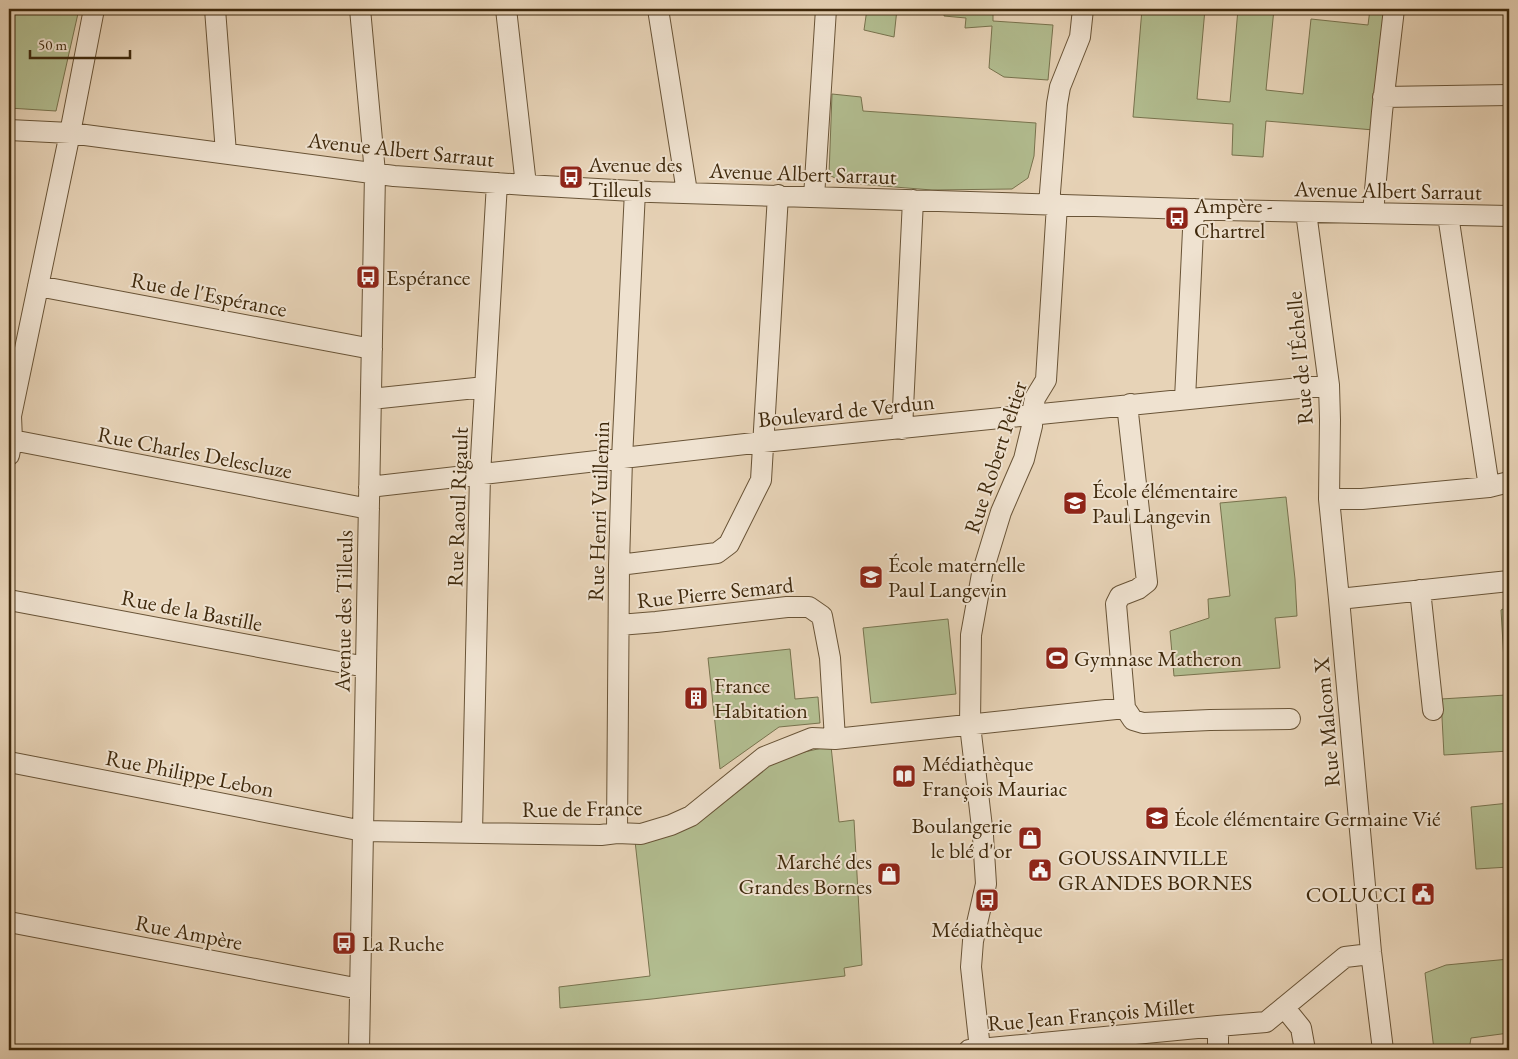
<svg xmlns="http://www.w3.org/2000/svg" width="1518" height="1059" font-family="'EB Garamond',serif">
<rect width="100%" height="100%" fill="#e7d3b7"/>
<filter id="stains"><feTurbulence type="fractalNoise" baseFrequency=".004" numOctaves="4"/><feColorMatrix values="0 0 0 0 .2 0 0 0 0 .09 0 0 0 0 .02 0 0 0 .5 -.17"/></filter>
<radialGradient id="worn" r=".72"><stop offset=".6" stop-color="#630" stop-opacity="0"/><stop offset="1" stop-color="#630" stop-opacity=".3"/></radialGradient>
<!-- green -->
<path fill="#b2bd90" stroke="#78734e" d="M9,9H79L56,111L9,108Z
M867,9H897L894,37L864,30Z
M945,9H993V21L1053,25L1048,80L1004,77L989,68L992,26L965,28L966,18L944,16Z
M1142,9H1205L1197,99L1230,102L1238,9H1274L1266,90L1303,94L1311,19L1368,25L1370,9H1385L1374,130L1266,121L1263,157L1232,155L1233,124L1133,117Z
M832,94L861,97L863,111L1036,123L1034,156L1028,178L1012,189L932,190L845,183L829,175Z
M1286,497L1295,579L1297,616L1275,618L1280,668L1174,676L1170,631L1209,618L1208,599L1230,596L1220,503Z
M1509,606V751L1444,755L1441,699L1506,695L1501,610Z
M948,619L956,694L871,703L863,628Z
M790,649L795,699L818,697L820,723L779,727L720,769L708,658Z
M831,746L839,822L854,820L862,965L844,968L845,976L652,999L560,1008L559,987L650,976L635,841L678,832L699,822L751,777L782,757Z
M1509,803V867L1476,869L1471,807Z
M1509,959V1033L1471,1038L1469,1050H1434L1425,973L1446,965Z"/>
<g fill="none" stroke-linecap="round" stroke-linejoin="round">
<!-- minor casing -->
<g stroke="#695437" stroke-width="22">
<path id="minor" d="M215,9L226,153
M506,9L526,185
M658,9L687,192
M1383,97L1509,95
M9,130L70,133L394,176L526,185L651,192L1221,210L1509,216
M814,197L826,9
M1049,205L1057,104L1060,87L1080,37L1083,9
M1306,212L1329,385L1330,420L1329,499L1339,599L1509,581
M1373,213L1382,112L1394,9
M1448,215L1489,487
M38,286L372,349
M371,399L485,387
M1185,399L1194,209
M1130,404L1128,413L1147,582L1138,589L1120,596L1116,604L1125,708L1133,720L1143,723L1210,720L1290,719
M902,429L913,200
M12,440L369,509
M9,455L12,440L11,416L70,133L94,9
M369,487L763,442L1329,385
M1329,499H1362L1489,487L1509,482
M619,565L717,553L729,544L761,480L778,195
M1420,590L1433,710
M1339,599L1371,952L1383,1050
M9,600L366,667
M619,625L656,622L787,607H809L822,616L830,658L835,739L1125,708
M9,762L363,831L601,835L617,833L641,834L671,825L691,816L764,757L812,738L835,739
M472,832L480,475L497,183
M617,833L619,565L622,459L635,191
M9,922L360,989
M1284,1007L1301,1028L1305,1050
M980,1049L971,967L973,941L986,884L983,836L970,725L971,635L982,574L1001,512L1024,459L1032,426V414L1035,398L1046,380L1057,205
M359,1050L375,173L360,9
M969,1050L1218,1026
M1218,1050V1026L1266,1022L1345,957L1362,955L1371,952"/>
</g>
<!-- minor -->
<use href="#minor" stroke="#efe2d0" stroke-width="20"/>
</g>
<!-- icons -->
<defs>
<g id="bus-square" transform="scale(1.25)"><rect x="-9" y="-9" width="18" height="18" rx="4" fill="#8f2418" stroke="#efe2d0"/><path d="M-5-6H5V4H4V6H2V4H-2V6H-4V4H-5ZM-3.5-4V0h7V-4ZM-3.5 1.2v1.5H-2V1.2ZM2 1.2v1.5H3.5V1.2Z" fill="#fff"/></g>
<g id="school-square" transform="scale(1.25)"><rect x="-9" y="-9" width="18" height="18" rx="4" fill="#8f2418" stroke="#efe2d0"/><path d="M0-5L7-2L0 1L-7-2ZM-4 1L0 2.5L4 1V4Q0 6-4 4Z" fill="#fff"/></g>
<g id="stadium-square" transform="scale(1.25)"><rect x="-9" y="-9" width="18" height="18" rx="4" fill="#8f2418" stroke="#efe2d0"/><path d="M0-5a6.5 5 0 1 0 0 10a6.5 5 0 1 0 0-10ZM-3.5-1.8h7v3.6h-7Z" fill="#fff"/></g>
<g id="building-square" transform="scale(1.25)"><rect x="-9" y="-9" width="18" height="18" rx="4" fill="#8f2418" stroke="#efe2d0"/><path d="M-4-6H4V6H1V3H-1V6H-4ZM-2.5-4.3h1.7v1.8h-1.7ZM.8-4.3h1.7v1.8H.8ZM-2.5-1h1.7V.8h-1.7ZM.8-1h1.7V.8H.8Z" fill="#fff"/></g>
<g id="library-square" transform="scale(1.25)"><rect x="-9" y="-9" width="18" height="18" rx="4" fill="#8f2418" stroke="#efe2d0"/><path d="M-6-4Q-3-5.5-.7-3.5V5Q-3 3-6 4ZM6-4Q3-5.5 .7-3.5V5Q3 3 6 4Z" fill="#fff"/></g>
<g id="shop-square" transform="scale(1.25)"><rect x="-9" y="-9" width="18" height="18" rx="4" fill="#8f2418" stroke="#efe2d0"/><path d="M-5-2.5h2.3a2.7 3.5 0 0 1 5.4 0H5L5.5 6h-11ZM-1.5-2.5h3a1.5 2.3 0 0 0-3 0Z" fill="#fff"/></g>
<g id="civic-square" transform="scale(1.25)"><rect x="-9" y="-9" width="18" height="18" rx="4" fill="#8f2418" stroke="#efe2d0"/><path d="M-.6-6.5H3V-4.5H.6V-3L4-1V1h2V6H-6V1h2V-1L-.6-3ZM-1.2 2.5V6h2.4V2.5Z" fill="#fff"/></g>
</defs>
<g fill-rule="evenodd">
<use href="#bus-square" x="571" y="177"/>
<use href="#bus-square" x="1177" y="218"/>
<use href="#bus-square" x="368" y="277"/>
<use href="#school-square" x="1075" y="503"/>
<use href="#school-square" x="871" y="577"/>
<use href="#stadium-square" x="1057" y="658"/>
<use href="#building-square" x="696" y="698"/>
<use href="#library-square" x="904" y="776"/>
<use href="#school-square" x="1157" y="818"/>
<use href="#shop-square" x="1030" y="838"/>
<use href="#civic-square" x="1040" y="870"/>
<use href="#shop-square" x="889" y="874"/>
<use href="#civic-square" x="1423" y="894"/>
<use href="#bus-square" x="987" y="900"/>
<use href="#bus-square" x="344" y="943"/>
</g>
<g text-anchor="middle" stroke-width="4" stroke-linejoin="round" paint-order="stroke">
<!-- street labels -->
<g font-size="22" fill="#3f290c" stroke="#efe2d0">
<text transform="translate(401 149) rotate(6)" y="8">Avenue Albert Sarraut</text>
<text transform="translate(803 173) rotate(2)" y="8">Avenue Albert Sarraut</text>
<text transform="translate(1388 190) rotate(1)" y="8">Avenue Albert Sarraut</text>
<text transform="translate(209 294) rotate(11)" y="8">Rue de l'Espérance</text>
<text transform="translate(1299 358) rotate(-95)" y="8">Rue de l'Échelle</text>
<text transform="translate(846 410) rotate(-6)" y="8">Boulevard de Verdun</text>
<text transform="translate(195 452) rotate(11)" y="8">Rue Charles Delescluze</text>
<text transform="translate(995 457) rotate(-72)" y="8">Rue Robert Peltier</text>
<text transform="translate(457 507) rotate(-88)" y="8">Rue Raoul Rigault</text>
<text transform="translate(598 511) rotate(-88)" y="8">Rue Henri Vuillemin</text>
<text transform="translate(715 592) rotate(-6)" y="8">Rue Pierre Semard</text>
<text transform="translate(192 610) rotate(11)" y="8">Rue de la Bastille</text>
<text transform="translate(343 611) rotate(-89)" y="8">Avenue des Tilleuls</text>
<text transform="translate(1326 722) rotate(-95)" y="8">Rue Malcom X</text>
<text transform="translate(190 773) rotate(11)" y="8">Rue Philippe Lebon</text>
<text transform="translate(582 808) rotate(-1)" y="8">Rue de France</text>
<text transform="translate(189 932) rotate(11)" y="8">Rue Ampère</text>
<text transform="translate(1091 1014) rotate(-5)" y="8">Rue Jean François Millet</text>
</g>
<!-- poi labels -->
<g font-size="22" fill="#3f290c" stroke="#efe2d0" text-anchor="start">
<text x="588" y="172">Avenue des<tspan x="588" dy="25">Tilleuls</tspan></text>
<text x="1194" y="213">Ampère -<tspan x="1194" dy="25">Chartrel</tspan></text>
<text x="386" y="285">Espérance</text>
<text x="1092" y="498">École élémentaire<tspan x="1092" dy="25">Paul Langevin</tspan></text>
<text x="888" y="572">École maternelle<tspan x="888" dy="25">Paul Langevin</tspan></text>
<text x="1074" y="666">Gymnase Matheron</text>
<text x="714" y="693">France<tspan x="714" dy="25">Habitation</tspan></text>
<text x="922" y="771">Médiathèque<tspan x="922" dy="25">François Mauriac</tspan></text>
<text x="1174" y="826">École élémentaire Germaine Vié</text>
<text x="1012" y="833" text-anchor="end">Boulangerie<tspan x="1012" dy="25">le blé d'or</tspan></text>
<text x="1058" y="865">GOUSSAINVILLE<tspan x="1058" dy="25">GRANDES BORNES</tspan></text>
<text x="872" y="869" text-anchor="end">Marché des<tspan x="872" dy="25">Grandes Bornes</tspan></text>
<text x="1406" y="902" text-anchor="end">COLUCCI</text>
<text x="987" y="937" text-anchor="middle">Médiathèque</text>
<text x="362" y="951">La Ruche</text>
</g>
</g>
<!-- margin -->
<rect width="1518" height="1059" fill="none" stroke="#e7d3b7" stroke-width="30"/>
<rect x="10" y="10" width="1498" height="1039" fill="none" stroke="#3f290c" stroke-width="2.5"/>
<rect x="15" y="15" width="1488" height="1029" fill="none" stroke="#3f290c"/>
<!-- scale -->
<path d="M30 50v8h100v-8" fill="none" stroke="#3f290c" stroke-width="2.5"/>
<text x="38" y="50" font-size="15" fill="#3f290c" stroke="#efe2d0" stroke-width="4" paint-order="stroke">50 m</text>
<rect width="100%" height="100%" filter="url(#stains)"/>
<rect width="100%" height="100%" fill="url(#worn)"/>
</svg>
